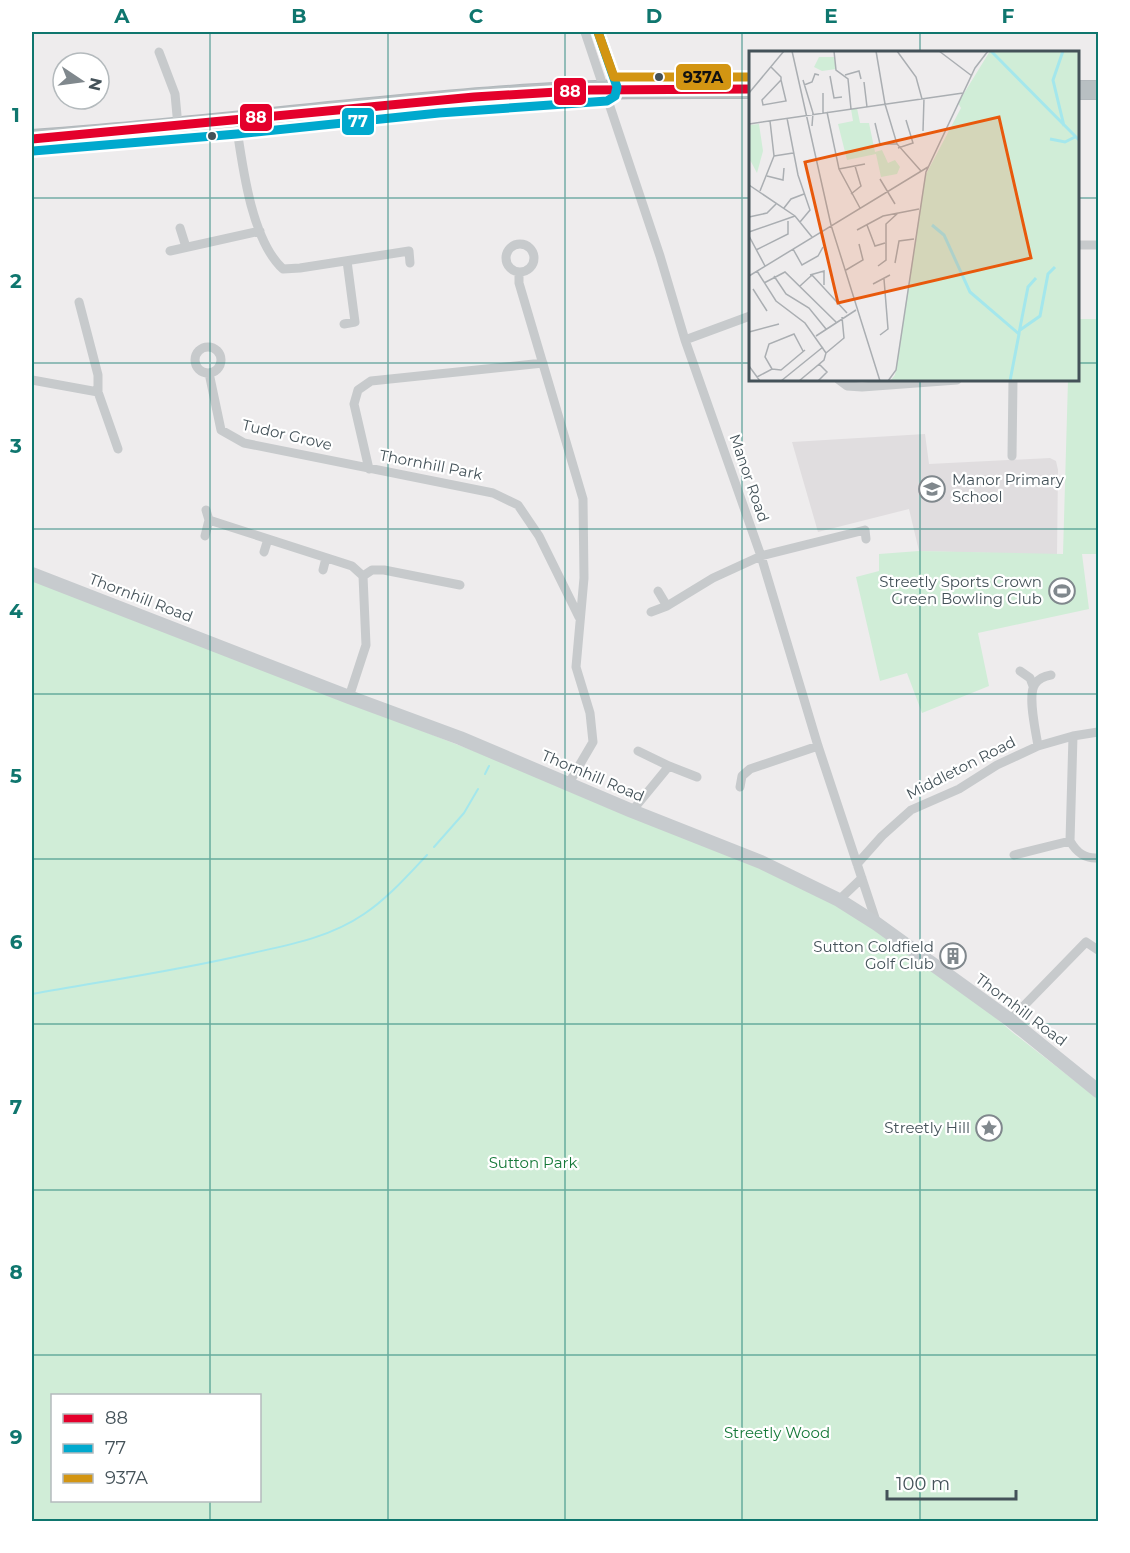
<svg xmlns="http://www.w3.org/2000/svg" width="1130" height="1553" font-family="Montserrat,sans-serif">
<rect width="100%" height="100%" fill="#eeeced"/>
<!-- education -->
<path fill="#e0dddf" d="M925,434L929,464L1050,458L1056,461L1058,470L1057,555L919,551L909,509L818,532L792,442Z"/>
<!-- green -->
<path fill="#d0edd7" fill-rule="evenodd" d="M1078,319H1098V554H1082L1089,609L978,633L989,686L922,713L907,673L880,681L856,577L879,571V554L919,551L1063,554L1068,380H1078Z
M32,578L637,815L810,890L881,932L958,985L1012,1032L1098,1099V1521H32ZM52,1396H260V1500H52Z"/>
<g fill="none" stroke-linecap="round" stroke-linejoin="round">
<!-- stream -->
<path stroke="#a4e7ec" stroke-width="2" d="M485,774L489,766
M434,847L464,813L478,789
M32,994C104,981 176,971 248,954C288,945 329,938 364,914C387,899 408,875 427,855"/>
<!-- highway casing -->
<g stroke="#b2b8bc" stroke-width="20">
<path id="highway" d="M1078,90H1098
M32,139C200,128 368,103 537,93C608,88 679,89 750,89"/>
</g>
<!-- street -->
<path stroke="#c7cacc" stroke-width="9" d="M585,32L660,256L685,340L761,556L818,746L877,924
M159,52L175,94L178,126
M236,122C242,163 251,240 283,269L300,268L409,251L410,263
M180,228L186,247
M506 258a14 14 0 1 1 28 0a14 14 0 1 1-28 0Z
M1078,245H1098
M170,251L260,231
M519,272V283L583,499L584,578L576,667L590,713L593,742L569,783
M79,302L98,375V392L118,449
M344,324L355,322L347,261
M685,340L750,316
M195 360a13 13 0 1 1 26 0a13 13 0 1 1-26 0Z
M209,373L221,430L244,443L493,493L518,505L539,536L579,617
M32,380L98,392
M839,380L847,386L862,387L957,380
M1012,456L1013,380
M369,469L354,404L358,390L371,381L543,363
M206,510L209,520L352,566L363,576L366,645L349,697
M205,536L209,520
M264,552L268,539
M323,570L326,558
M363,576L372,570H384L460,585
M658,591L667,606
M651,612L667,606L713,578L761,556L865,530L866,539
M1020,671L1030,678L1033,686
M1073,736L1070,841C1077,853 1085,859 1098,858
M1038,746C1036,732 1027,695 1035,684C1039,678 1044,676 1051,675
M669,766L697,777
M740,787L742,776L750,769L818,746
M632,811L669,766L638,751
M1014,855L1070,841
M857,864L882,836L911,810L959,789L997,765L1038,746L1073,736L1098,732
M839,900L862,878
M1010,1020L1086,942L1098,950"/>
<!-- secondary -->
<path stroke="#c7cbce" stroke-width="14" d="M32,574L349,697L460,738L632,811L761,862L839,900L877,924L1010,1020L1098,1091"/>
<!-- highway -->
<use href="#highway" stroke="#b8bfc2" stroke-width="18"/>
<!-- bus-1 casing -->
<g stroke="#fff" stroke-width="14">
<path id="bus-1" d="M32,139L474,97L590,90L750,89"/>
</g>
<!-- bus-2 casing -->
<g stroke="#fff" stroke-width="14">
<path id="bus-2" d="M33,151L237,134L439,113L607,101L615,96L617,87L598,32"/>
</g>
<!-- bus-3 casing -->
<g stroke="#fff" stroke-width="14">
<path id="bus-3" d="M598,32L614,77H750"/>
</g>
<!-- bus-1 -->
<use href="#bus-1" stroke="#e4002b" stroke-width="9"/>
<!-- bus-2 -->
<use href="#bus-2" stroke="#00a9ce" stroke-width="9"/>
<!-- bus-3 -->
<use href="#bus-3" stroke="#d39512" stroke-width="9"/>
</g>
<!-- grid -->
<path fill="none" stroke="#0f766e" stroke-width="1.5" stroke-opacity="0.55" d="M210,32V1396M388,32V1522M565,32V1522M742,32V1522M920,32V52M32,198H750M1078,198H1098M32,363H750M1078,363H1098M920,380V1522M32,529H1098M32,694H1098M32,859H1098M32,1024H1098M32,1190H1098M32,1355H1098M210,1500V1522"/>
<!-- icons -->
<defs>
<g id="school-ring" transform="scale(1.35)"><circle r="9.5" fill="#fff" stroke="#80888d" stroke-width="1.5"/><path d="M0-5L7-2L0 1L-7-2ZM-4 1L0 2.5L4 1V4Q0 6-4 4Z" fill="#80888d"/></g>
<g id="stadium-ring" transform="scale(1.35)"><circle r="9.5" fill="#fff" stroke="#80888d" stroke-width="1.5"/><path d="M0-5a6.5 5 0 1 0 0 10a6.5 5 0 1 0 0-10ZM-3.5-1.8h7v3.6h-7Z" fill="#80888d"/></g>
<g id="building-ring" transform="scale(1.35)"><circle r="9.5" fill="#fff" stroke="#80888d" stroke-width="1.5"/><path d="M-4-6H4V6H1V3H-1V6H-4ZM-2.5-4.3h1.7v1.8h-1.7ZM.8-4.3h1.7v1.8H.8ZM-2.5-1h1.7V.8h-1.7ZM.8-1h1.7V.8H.8Z" fill="#80888d"/></g>
<g id="sight-ring" transform="scale(1.35)"><circle r="9.5" fill="#fff" stroke="#80888d" stroke-width="1.5"/><path d="M0-6L1.8-2.2L6-1.7L2.9 1.2L3.7 5.4L0 3.3L-3.7 5.4L-2.9 1.2L-6-1.7L-1.8-2.2Z" fill="#80888d"/></g>
</defs>
<g fill-rule="evenodd">
<use href="#school-ring" x="932" y="489"/>
<use href="#stadium-ring" x="1062" y="591"/>
<use href="#building-ring" x="953" y="956"/>
<use href="#sight-ring" x="989" y="1128"/>
</g>
<!-- markers -->
<g fill="#445259" stroke="#fff" stroke-width="2">
<circle cx="659" cy="77" r="5"/>
<circle cx="212" cy="136" r="5"/>
</g>
<g text-anchor="middle" stroke-width="4.5" stroke-linejoin="round" paint-order="stroke">
<!-- street labels -->
<g font-size="15" fill="#445259" stroke="#fff">
<text transform="translate(287 435) rotate(13)" y="5">Tudor Grove</text>
<text transform="translate(431 465) rotate(11)" y="5">Thornhill Park</text>
<text transform="translate(749 478) rotate(71)" y="5">Manor Road</text>
<text transform="translate(141 598) rotate(21)" y="5">Thornhill Road</text>
<text transform="translate(961 768) rotate(-27)" y="5">Middleton Road</text>
<text transform="translate(593 776) rotate(23)" y="5">Thornhill Road</text>
<text transform="translate(1021 1010) rotate(37)" y="5">Thornhill Road</text>
</g>
<!-- poi labels -->
<g font-size="15" fill="#445259" stroke="#fff" text-anchor="end">
<text x="952" y="485" text-anchor="start">Manor Primary<tspan x="952" dy="17">School</tspan></text>
<text x="1042" y="587">Streetly Sports Crown<tspan x="1042" dy="17">Green Bowling Club</tspan></text>
<text x="934" y="952">Sutton Coldfield<tspan x="934" dy="17">Golf Club</tspan></text>
<text x="970" y="1133">Streetly Hill</text>
</g>
<!-- park labels -->
<g font-size="15" fill="#167939" stroke="#fff">
<text x="533" y="1168">Sutton Park</text>
<text x="777" y="1438">Streetly Wood</text>
</g>
</g>
<!-- overview -->
<g transform="translate(749 51)">
<rect width="330" height="330" fill="#eeeced"/>
<path d="M241,0H330V330H141L146,324L176,125L212,57L209,52ZM70,6H85L87,18L73,20L65,16ZM108,57L111,72H120L126,101L133,99L139,112L146,109L151,116L148,123L132,126L127,103L98,109L89,73L104,70L102,58ZM10,73L14,100L8,122L0,107V74Z" fill="#d0edd7"/>
<path fill="none" stroke="#a4e7ec" stroke-width="3" d="M242,0L330,89M314,0L304,29L315,75M301,88L316,91L326,86M183,174L195,184L221,241L270,283L261,330M271,279L291,265L299,223L306,216M270,282L279,236L287,227"/>
<path fill="none" stroke="#aaaeb2" stroke-width="1.5" d="M43,0L82,174L131,330M85,0L87,19L99,28L102,58M127,0L136,53L148,93L172,120M148,0L167,26L173,48M190,0L223,25M22,16L32,26V29L37,50L14,54L13,49L32,29M96,24L110,20L112,28M81,25L85,47L93,46M54,29L64,62L63,75M115,31L118,56M55,34L63,31L66,23L70,24M0,42L35,0M78,61L90,118L111,157M74,62V42M38,67L49,124L61,159L51,171M126,72L131,93H148M0,73L214,42M174,80L175,47M149,97L164,92L157,69M25,105L44,102M90,118L116,113M18,125L34,129L35,117M131,128L146,153M0,134L46,165L63,186M11,140L25,105L21,70M102,143L112,135L106,115M35,157L42,148L55,143M0,166L18,162L28,152M118,174L126,195L136,192M108,179L134,165L170,158M0,181L46,165M0,185L16,215M44,198L53,214L69,205L74,196M7,199L39,183V170M146,212L150,190L165,188M129,215L137,209V173L149,162M97,219L114,209L110,193M8,220L27,250L56,272L77,302L75,309L50,330M61,224L75,220V234M0,225L179,116M25,225L37,243L60,257L77,278M15,232L36,221L87,271M124,233L141,224M51,235L63,224L98,262M4,238L18,260M0,281L30,273M131,284L139,278L135,228M67,285L107,259M77,302L95,287L93,266M0,315L11,330M23,318L16,306L20,293L45,283L54,300M8,326L23,318L32,319L56,299M32,330L74,296M69,330L78,321L70,313M139,330L147,319L177,121L226,17L239,0"/>
<path fill="#e8590c" fill-opacity="0.15" stroke="#e8590c" stroke-width="3" d="M250,66L282,207L89,252L56,111Z"/>
<rect width="330" height="330" fill="none" stroke="#445259" stroke-width="3"/>
</g>
<g stroke="#fff" stroke-width="2">
<rect x="675" y="63" width="57" height="28" rx="6" fill="#d39512"/>
<rect x="553" y="77" width="34" height="29" rx="6" fill="#e4002b"/>
<rect x="239" y="103" width="34" height="29" rx="6" fill="#e4002b"/>
<rect x="341" y="107" width="34" height="29" rx="6" fill="#00a9ce"/>
</g>
<g font-size="16" text-anchor="middle" font-weight="bold" fill="#fff">
<text x="570" y="97">88</text>
<text x="256" y="123">88</text>
<text x="358" y="127">77</text>
</g>
<g font-size="16" text-anchor="middle" font-weight="bold" fill="#111">
<text x="703" y="83">937A</text>
</g>
<!-- border -->
<rect width="1130" height="1553" fill="none" stroke="#ffffff" stroke-width="66"/>
<!-- legend -->
<rect x="51" y="1394" width="210" height="108" fill="#ffffff" stroke="#b4babd" stroke-width="1.5"/>
<rect x="63" y="1414" width="30" height="9" fill="#e4002b" stroke="#b4babd" stroke-width="1.5"/>
<text x="105" y="1424" font-size="18" fill="#445259">88</text>
<rect x="63" y="1444" width="30" height="9" fill="#00a9ce" stroke="#b4babd" stroke-width="1.5"/>
<text x="105" y="1454" font-size="18" fill="#445259">77</text>
<rect x="63" y="1474" width="30" height="9" fill="#d39512" stroke="#b4babd" stroke-width="1.5"/>
<text x="105" y="1484" font-size="18" fill="#445259">937A</text>
<!-- north arrow -->
<g transform="translate(81 81) rotate(103)"><circle r="28" fill="#ffffff" stroke="#b4babd" stroke-width="1.5"/>
<path d="M0-4.5L10 22L0 15L-10 22Z" fill="#80888d"/>
<text y="-9" font-size="16" font-weight="bold" text-anchor="middle" fill="#445259">N</text>
</g>
<!-- scale -->
<path d="M887 1490v9h129v-9" fill="none" stroke="#445259" stroke-width="3"/>
<text x="896" y="1490" font-size="18" fill="#445259" stroke="#ffffff" stroke-width="4.5" paint-order="stroke">100 m</text>
<rect x="33" y="33" width="1064" height="1487" fill="none" stroke="#0f766e" stroke-width="2"/>
<g font-size="20" text-anchor="middle" font-weight="bold" fill="#0f766e">
<text x="122" y="23">A</text>
<text x="299" y="23">B</text>
<text x="476" y="23">C</text>
<text x="654" y="23">D</text>
<text x="831" y="23">E</text>
<text x="1008" y="23">F</text>
<text x="16" y="122">1</text>
<text x="16" y="288">2</text>
<text x="16" y="453">3</text>
<text x="16" y="618">4</text>
<text x="16" y="783">5</text>
<text x="16" y="949">6</text>
<text x="16" y="1114">7</text>
<text x="16" y="1279">8</text>
<text x="16" y="1444">9</text>
</g>
</svg>
